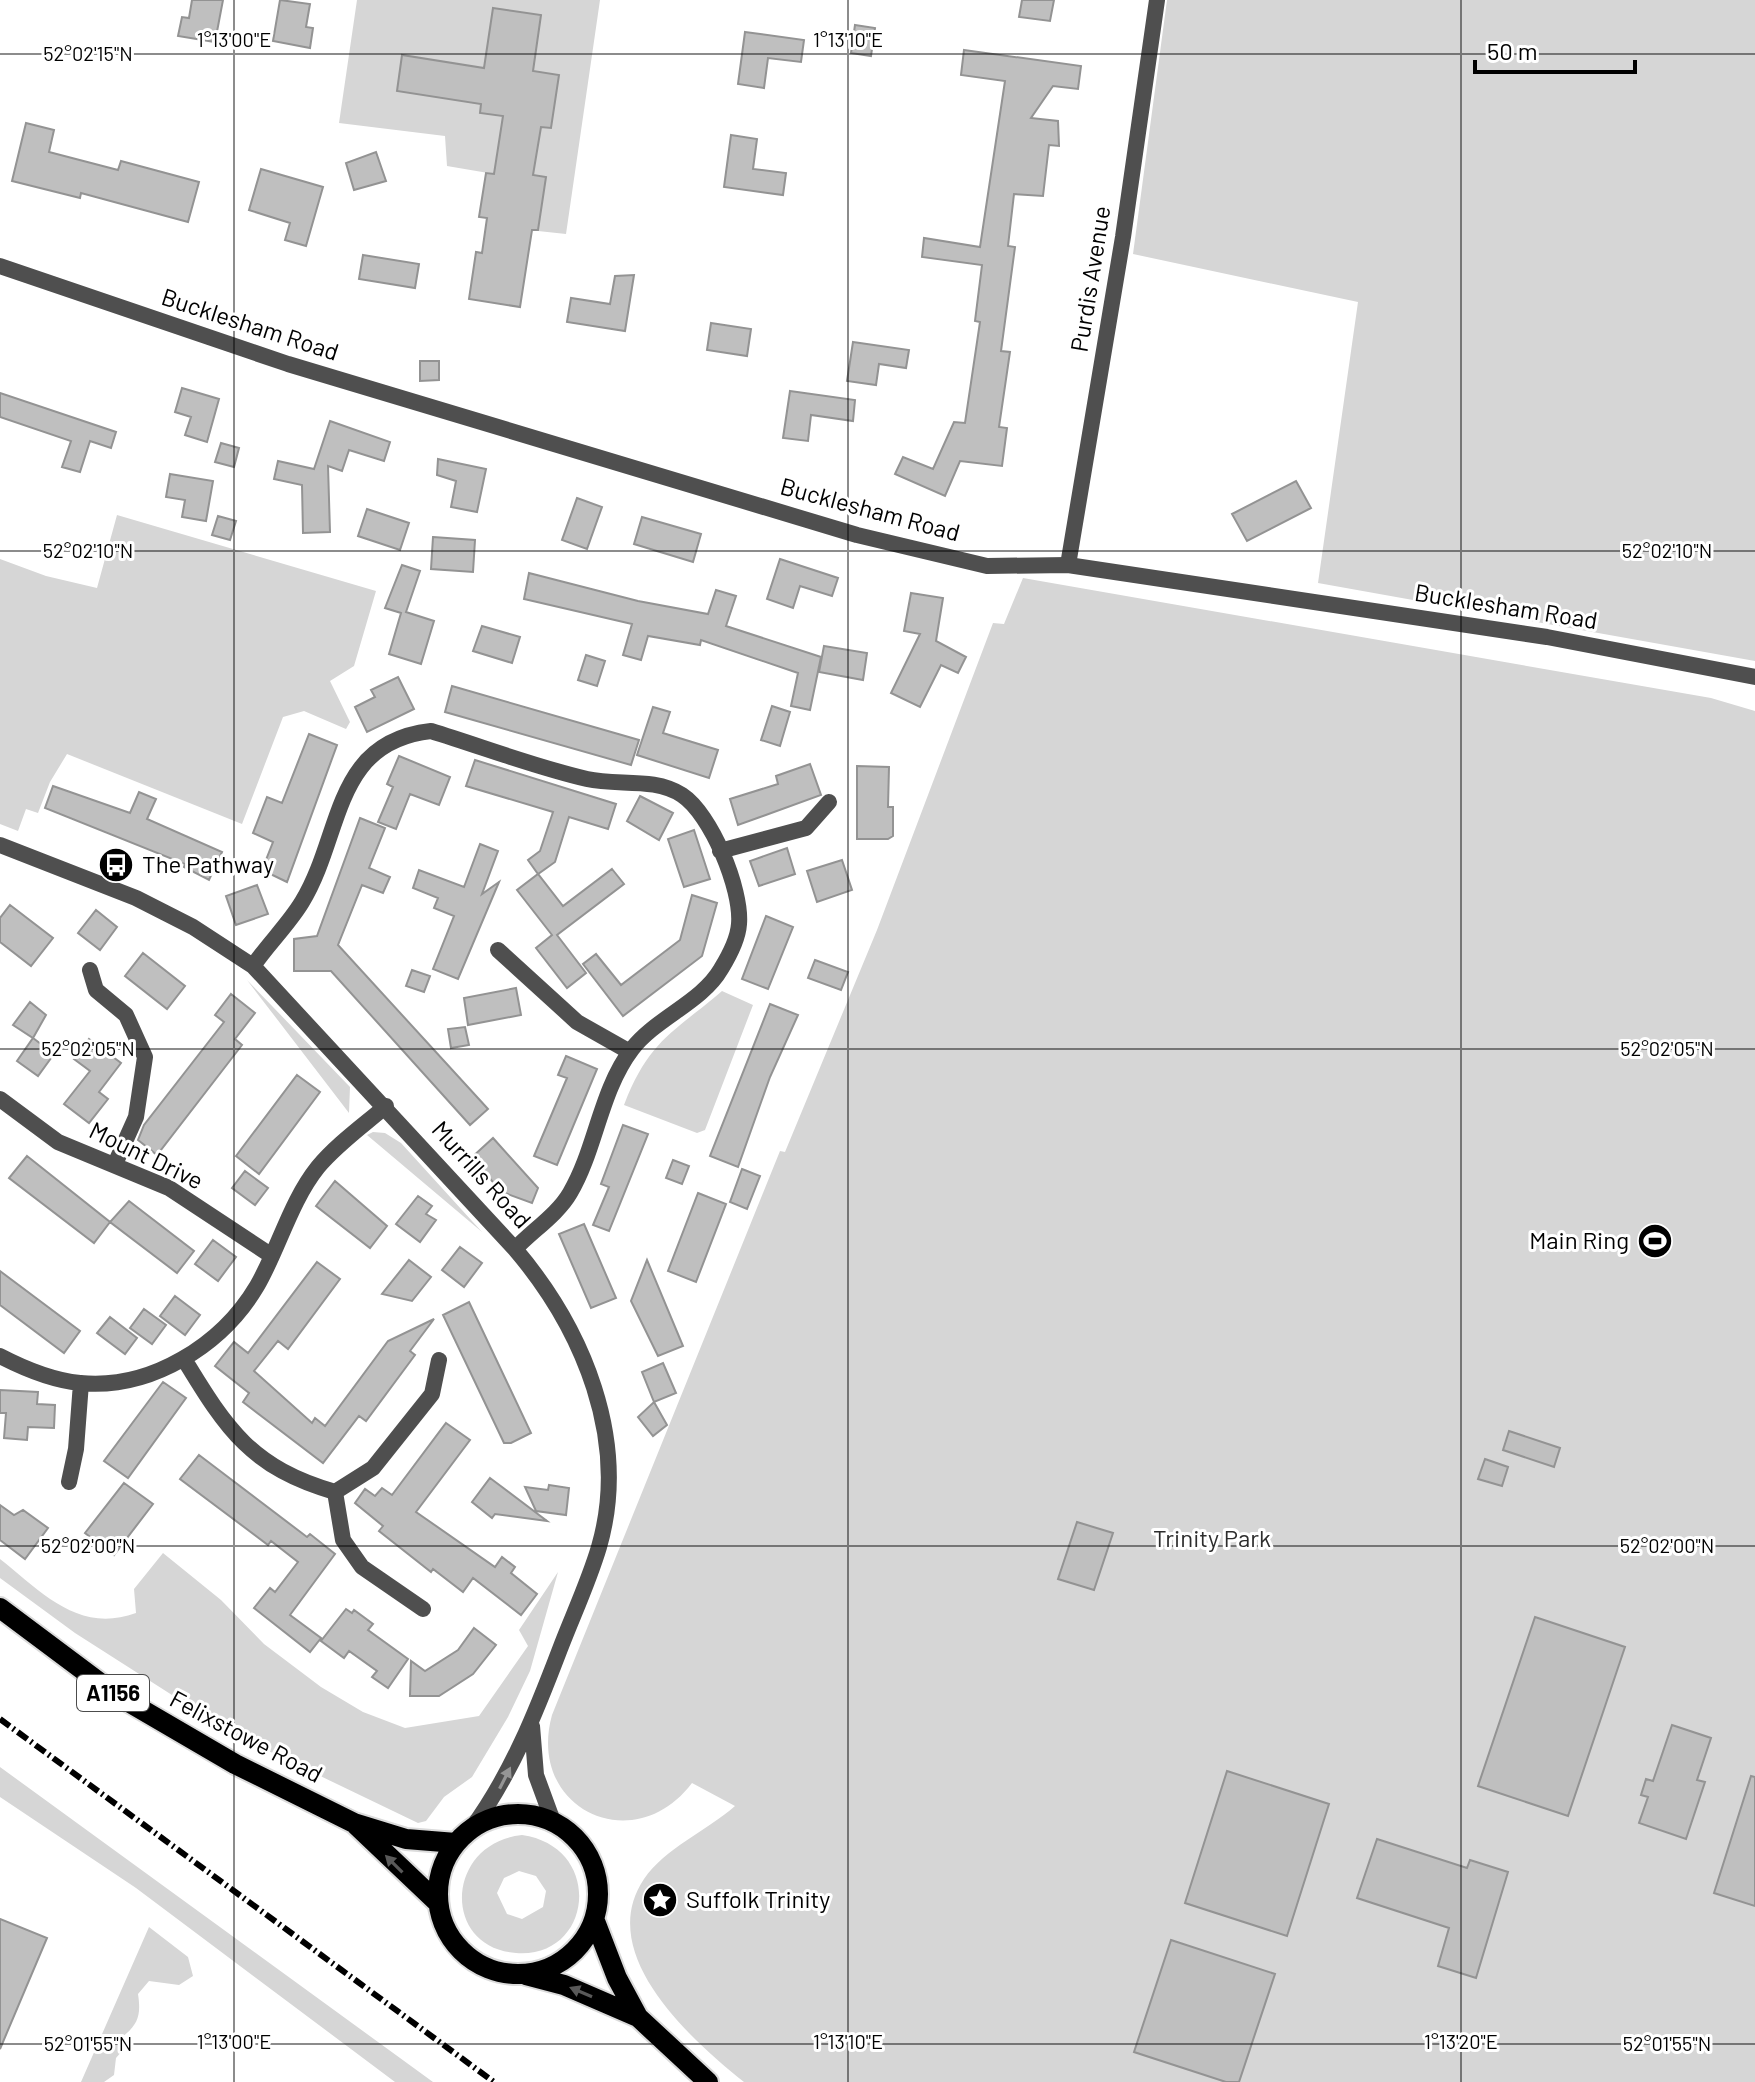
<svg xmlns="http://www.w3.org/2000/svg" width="1755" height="2082" font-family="Barlow,sans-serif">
<rect width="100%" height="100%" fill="#fff"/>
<!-- green -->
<path fill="#d6d6d6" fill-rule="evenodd" d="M357,0H600L566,234L538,231L546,178L533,175L541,127L551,128L533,71L541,15L493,8L484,68L402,56L397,91L468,102L483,94L480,113L503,116L494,174L447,166L445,136L339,123Z
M1167,0H1755V661L1318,583L1358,302L1133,254Z
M117,515L376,591L354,666L330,681L350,722L346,729L304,711L283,717L242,824L67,754L50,782L38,813L26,809L18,831L0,824V559L46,576L97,588Z
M1023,578L1711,698L1755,711V2082H744C691,2040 594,1953 644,1879C664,1849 708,1830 735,1806L692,1783C634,1860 526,1809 552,1715L780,1151L785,1152L877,930L993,623L1004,624Z
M247,980L350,1087L349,1113Z
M722,991L753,1005L705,1130L697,1133L624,1105C649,1040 673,1033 722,991Z
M373,1132L385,1133L401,1143L482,1232L367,1135Z
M163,1553L221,1600L264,1644L321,1687L363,1712L405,1728L479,1716L528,1646L519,1630L558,1572L530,1671L508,1717L472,1777L444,1797L426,1821L418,1823L233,1734L75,1633L0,1578V1559C42,1592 78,1634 136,1613L134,1589Z
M0,1767L433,2082H395L136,1888L0,1797Z
M522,1835C605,1847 593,1959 516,1953C441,1948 445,1843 522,1835ZM519,1871L536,1876L546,1891L543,1907L522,1919L507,1914L497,1893L504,1878Z
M149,1927L188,1957L193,1976L179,1985L149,1981L138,1994C141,2014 139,2024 122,2037V2051L116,2058L114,2075L104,2082H81Z"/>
<!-- building -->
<path fill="#bfbfbf" stroke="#939393" stroke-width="2" d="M192,0H223L215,42L178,36L182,17L189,18Z
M280,0L310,4L306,27L313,28L310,48L273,41Z
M1022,0H1054L1050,21L1019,17Z
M493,8L541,15L533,71L559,75L551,128L541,127L533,175L546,177L538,230H532L520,307L469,299L476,252L482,253L487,218L479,217L486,173L494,174L503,116L480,113L481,104L397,91L402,55L484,68Z
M855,25L875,28L871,56L851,53Z
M745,32L804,40L801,62L768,58L764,88L738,84Z
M964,50L1081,66L1078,89L1053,86L1031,118L1058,121L1059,146L1049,145L1043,196L1014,194L1008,246L1015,247L1001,351L1010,352L999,427L1007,428L1002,466L960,461L945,496L895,474L903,457L933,469L954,422L965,423L980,322L975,321L982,265L922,257L924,238L980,247L1005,81L961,75Z
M26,123L54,130L49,152L118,170L121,161L199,182L188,222L81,193L80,198L12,181Z
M731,135L757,139L753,169L786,173L783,195L724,187Z
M376,152L386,181L354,190L346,163Z
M261,169L323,187L306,246L285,240L290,223L249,210Z
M363,255L419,264L415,288L359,279Z
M634,275L625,331L567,322L571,298L610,304L615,276Z
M711,323L751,329L747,356L707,350Z
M853,342L909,350L906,368L879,364L876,385L847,381Z
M420,361H439V380L420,381Z
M182,388L219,399L207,442L185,435L191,417L175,412Z
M790,391L855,400L853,421L811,415L808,441L783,438Z
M0,393L116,432L111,448L90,441L80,472L62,467L71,441L0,417Z
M330,421L390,442L384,461L349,450L342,471L328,466L330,532L303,533L302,485L274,479L278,461L314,469Z
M221,443L239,448L234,467L215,462Z
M438,459L486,469L477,512L451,507L456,481L437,475Z
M170,474L213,481L206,521L182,517L185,500L166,497Z
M1296,481L1311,508L1247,541L1232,514Z
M577,498L602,507L587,549L562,540Z
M367,509L409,523L400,550L358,536Z
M218,516L236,521L230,540L212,535Z
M642,517L701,534L693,562L634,544Z
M433,537L475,540L473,572L431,569Z
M780,559L838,578L832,596L800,586L793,608L767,599Z
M402,565L420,571L406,612L434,621L421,664L389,654L401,613L385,608Z
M529,573L638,601L708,614L716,590L736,596L726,626L821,657L810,710L791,706L798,673L701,640L700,645L648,636L641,660L623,655L632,624L524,599Z
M911,593L943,598L936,641L966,657L958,673L941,665L920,707L891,693L920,634L904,631Z
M482,626L520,637L512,663L473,651Z
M824,646L867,653L863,680L819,672Z
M586,655L605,661L597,686L578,680Z
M398,677L414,709L367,732L355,707L375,697L371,690Z
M452,686L639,740L631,765L445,712Z
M772,706L790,712L780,746L761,740Z
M653,707L670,712L663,733L718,750L709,778L637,755Z
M309,734L337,745L287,882L262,870L273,842L253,833L267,797L282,803Z
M399,756L450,777L439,805L410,794L396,829L378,822L393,787L387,784Z
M475,760L616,804L608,829L569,817L555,862L538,874L528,860L540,851L553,812L466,786Z
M810,764L821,795L738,825L730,799L778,784L776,776Z
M857,766L889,767L888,807H893V836L888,839H857Z
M53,786L130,813L139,792L156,799L147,819L222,852L209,880L184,867L185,864L45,808Z
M640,796L673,813L659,840L627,821Z
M360,818L385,828L369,868L390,877L383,893L362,885L338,945L488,1109L470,1125L331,971H294V939L317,936Z
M694,830L710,879L684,887L668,839Z
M480,844L498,851L482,894L499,882L458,979L433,969L454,916L434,908L438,898L413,888L419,870L464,887Z
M787,848L795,874L759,886L750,861Z
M842,860L852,890L817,902L807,871Z
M612,869L624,884L557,935L586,973L567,988L536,948L552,935L517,890L538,874L563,906Z
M257,885L268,914L236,925L226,896Z
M692,895L717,903L702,956L623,1016L583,964L596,954L621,985L680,940Z
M10,905L53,938L31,966L0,942V918Z
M96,910L117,927L100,950L78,933Z
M766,916L793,927L768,989L742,979Z
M143,953L185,986L167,1009L125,976Z
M815,960L848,972L841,990L808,978Z
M412,970L430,976L424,992L406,986Z
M516,988L521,1015L468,1025L464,998Z
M231,994L255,1013L235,1039L242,1045L157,1155L138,1140L144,1125L224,1022L215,1015Z
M30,1002L46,1015L33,1038L13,1025Z
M770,1004L798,1015L770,1077L738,1167L710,1156Z
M465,1027L469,1045L451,1048L448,1029Z
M33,1038L54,1054L38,1076L17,1061Z
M89,1039L121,1063L99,1092L108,1099L89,1123L64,1104L90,1071L74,1059Z
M566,1056L597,1069L557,1165L534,1156L567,1078L558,1075Z
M297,1075L320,1092L259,1174L236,1156Z
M623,1125L648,1134L609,1231L593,1225L609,1187L601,1184Z
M493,1138L538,1188L532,1203L502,1192L471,1158Z
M27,1156L110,1222L94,1243L9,1178Z
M673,1160L689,1166L682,1184L666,1178Z
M742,1169L760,1176L747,1209L730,1202Z
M245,1171L268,1188L255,1205L232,1188Z
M335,1181L387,1226L370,1248L316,1206Z
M698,1193L726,1204L696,1282L668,1271Z
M418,1196L432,1206L426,1214L436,1220L420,1242L396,1224Z
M129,1201L194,1251L177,1273L110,1222Z
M584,1224L616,1298L591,1308L559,1234Z
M213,1240L236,1257L218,1281L195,1264Z
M460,1247L482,1263L464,1287L442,1270Z
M409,1260L431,1277L412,1301L382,1294Z
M647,1260L683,1346L658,1356L631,1301Z
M317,1262L340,1279L288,1349L278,1341L254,1371L312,1423L315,1418L325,1426L388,1341L434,1319L410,1351L415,1355L366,1421L359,1416L323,1463L243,1402L249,1393L215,1366L234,1342L248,1353Z
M0,1271L80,1331L64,1353L0,1305Z
M175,1296L200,1315L185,1335L160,1316Z
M469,1302L531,1433L511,1443H504L443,1315Z
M144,1309L166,1325L152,1344L130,1328Z
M110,1317L137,1338L125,1354L97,1333Z
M663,1363L676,1393L654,1402L642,1372Z
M163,1382L186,1398L128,1478L104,1461Z
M0,1390L38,1392L37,1404L55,1405L54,1428L28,1427L27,1440L4,1438L6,1413H0Z
M654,1402L667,1425L653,1436L638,1417Z
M446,1423L470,1440L416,1512L495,1567L502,1557L515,1567L511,1573L537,1594L521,1615L473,1578L463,1592L433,1569L431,1572L379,1531L383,1526L355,1503L365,1489L375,1496L382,1488L392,1495Z
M1509,1431L1560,1448L1554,1467L1503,1450Z
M199,1455L307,1537L310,1534L335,1554L290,1615L321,1638L310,1652L254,1608L270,1588L275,1592L298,1562L271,1541L268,1545L180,1479Z
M1485,1459L1508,1467L1502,1486L1478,1479Z
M490,1478L547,1521L495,1514L492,1518L472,1502Z
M124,1483L153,1504L114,1555L85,1533Z
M549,1485L569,1488L566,1515L536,1511L525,1487L548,1490Z
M0,1505L14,1515L23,1510L48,1528L25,1559L0,1540Z
M1077,1522L1113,1533L1094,1590L1058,1579Z
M346,1609L352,1613L354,1610L373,1624L368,1630L408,1659L388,1688L372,1677L377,1671L349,1651L344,1658L321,1641Z
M1535,1617L1625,1647L1568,1816L1478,1786Z
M474,1628L496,1645L473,1674L439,1696H410L411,1661L425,1671L458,1650Z
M1672,1725L1711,1738L1697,1780L1705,1782L1686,1839L1639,1823L1648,1797L1641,1795L1646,1779L1653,1781Z
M1227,1771L1329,1804L1287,1936L1185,1903Z
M1751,1776L1755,1777V1906L1714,1893Z
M1377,1839L1467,1868L1470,1860L1508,1872L1476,1978L1438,1966L1449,1928L1357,1898Z
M0,1919L47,1938L0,2049Z
M1171,1940L1275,1974L1239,2082H1226L1134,2052Z"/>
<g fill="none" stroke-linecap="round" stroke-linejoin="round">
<!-- primary casing -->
<g stroke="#dbdbdb" stroke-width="24">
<path id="primary" d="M0,1608L115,1694L235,1764L354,1823L406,1839L456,1843
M438 1894a80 80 0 1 1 160 0a80 80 0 1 1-160 0Z
M356,1825L437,1902
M595,1921L617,1978L638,2017L708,2082
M526,1975L564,1985L638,2017"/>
</g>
<!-- minor -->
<path stroke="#4f4f4f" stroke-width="16" d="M1068,565L1123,237L1157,0
M0,845L136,898L193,927L253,966L515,1249C583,1329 630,1440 599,1547C589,1581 573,1615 560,1649C536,1712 512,1773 472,1828
M720,851L806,828L829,802
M498,950L577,1022L630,1052
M253,966C268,944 288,925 302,902C343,835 332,742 431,731C483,747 535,767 587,779C618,786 654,777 682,795C711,814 742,889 739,924C738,939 729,956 721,969C702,1002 656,1018 632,1049C600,1091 596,1149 570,1193C558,1214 532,1231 515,1249
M90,970L96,990L126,1015L145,1057L136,1117L115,1164
M0,1099L58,1142L169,1188L272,1256
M0,1356C25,1369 51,1380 80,1383C151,1390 222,1345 257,1286C279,1248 290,1202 318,1167C337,1144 364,1125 386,1106
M184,1359C227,1430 252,1468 335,1492L373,1468L432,1394L439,1360
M69,1482L76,1449L81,1383
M335,1492L343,1540L362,1567L423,1609
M532,1726L536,1775L554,1824"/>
<!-- tertiary -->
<path stroke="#4f4f4f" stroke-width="16" d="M0,266L288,364L857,535L987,566L1068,565L1547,637L1755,677"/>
<!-- primary -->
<use href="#primary" stroke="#000" stroke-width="20"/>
<!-- rail -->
<path stroke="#000" stroke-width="6" stroke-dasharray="12 4 2 4" stroke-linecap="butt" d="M0,1719L494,2082"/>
</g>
<!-- one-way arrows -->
<defs><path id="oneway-solid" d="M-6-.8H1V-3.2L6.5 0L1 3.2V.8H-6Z" transform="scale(2)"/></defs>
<use fill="#959595" href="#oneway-solid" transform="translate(505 1778) rotate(-63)"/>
<g fill="#595959">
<use href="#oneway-solid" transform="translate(394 1864) rotate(-135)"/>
<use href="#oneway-solid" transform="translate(581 1992) rotate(-157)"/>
</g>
<!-- ticks -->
<path fill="none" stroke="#000" stroke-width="2" stroke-opacity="0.45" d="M234,0V2082M848,0V2082M1461,0V2082M0,54H1755M0,551H1755M0,1049H1755M0,1546H1755M0,2044H1755"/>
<!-- icons -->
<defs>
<g id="bus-disc" transform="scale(1.8)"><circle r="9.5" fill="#000" stroke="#fff"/><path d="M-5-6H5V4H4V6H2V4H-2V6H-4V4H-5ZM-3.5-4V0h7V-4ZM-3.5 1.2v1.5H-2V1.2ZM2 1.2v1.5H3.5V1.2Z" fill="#fff"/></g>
<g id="stadium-disc" transform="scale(1.8)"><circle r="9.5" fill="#000" stroke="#fff"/><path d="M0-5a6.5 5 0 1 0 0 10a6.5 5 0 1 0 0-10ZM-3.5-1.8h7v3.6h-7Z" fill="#fff"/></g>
<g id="sight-disc" transform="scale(1.8)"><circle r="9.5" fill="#000" stroke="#fff"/><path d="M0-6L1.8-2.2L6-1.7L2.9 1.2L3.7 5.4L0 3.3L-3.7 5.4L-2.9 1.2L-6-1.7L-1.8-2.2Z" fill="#fff"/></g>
</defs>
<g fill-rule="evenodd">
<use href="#bus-disc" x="116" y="865"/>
<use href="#stadium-disc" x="1655" y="1241"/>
<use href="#sight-disc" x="660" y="1900"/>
</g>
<g text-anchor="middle" stroke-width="6" stroke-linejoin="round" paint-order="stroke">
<!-- shield labels -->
<rect fill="#fff" stroke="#4c4c4c" stroke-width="2" x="77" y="1675" width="72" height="36" rx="6"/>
<g font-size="22" font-weight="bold" fill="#000">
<text x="113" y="1701">A1156</text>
</g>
<!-- street labels -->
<g font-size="24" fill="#000" stroke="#fff">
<text transform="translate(1091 279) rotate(-81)" y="8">Purdis Avenue</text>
<text transform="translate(250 325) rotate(18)" y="8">Bucklesham Road</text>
<text transform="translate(870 510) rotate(15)" y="8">Bucklesham Road</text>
<text transform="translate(1506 607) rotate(9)" y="8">Bucklesham Road</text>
<text transform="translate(146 1156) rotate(26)" y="8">Mount Drive</text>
<text transform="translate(481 1175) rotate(48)" y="8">Murrills Road</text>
<text transform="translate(246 1737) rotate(28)" y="8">Felixstowe Road</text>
</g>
<!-- poi labels -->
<g font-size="24" fill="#000" stroke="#fff" text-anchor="start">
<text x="142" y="873">The Pathway</text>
<text x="1629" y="1249" text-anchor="end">Main Ring</text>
<text x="686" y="1908">Suffolk Trinity</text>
</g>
<!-- park labels -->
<g font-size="24" fill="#2d2d2d" stroke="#fff">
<text x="1212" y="1547">Trinity Park</text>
</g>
</g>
<g font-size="20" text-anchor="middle" fill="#000" stroke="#fff" stroke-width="6" stroke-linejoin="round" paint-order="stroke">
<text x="234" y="47">1°13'00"E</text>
<text x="848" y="47">1°13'10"E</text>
<text x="88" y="61">52°02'15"N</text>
<text x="88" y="558">52°02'10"N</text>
<text x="1667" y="558">52°02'10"N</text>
<text x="88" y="1056">52°02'05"N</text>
<text x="1667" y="1056">52°02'05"N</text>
<text x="88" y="1553">52°02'00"N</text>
<text x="1667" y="1553">52°02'00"N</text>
<text x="234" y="2049">1°13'00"E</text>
<text x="848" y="2049">1°13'10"E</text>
<text x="1461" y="2049">1°13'20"E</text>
<text x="88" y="2051">52°01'55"N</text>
<text x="1667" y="2051">52°01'55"N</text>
</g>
<!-- scale -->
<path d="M1475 60v12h160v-12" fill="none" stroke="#000000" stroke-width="4"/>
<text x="1487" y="60" font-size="24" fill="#000000" stroke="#ffffff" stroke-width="6" paint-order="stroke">50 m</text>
</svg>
